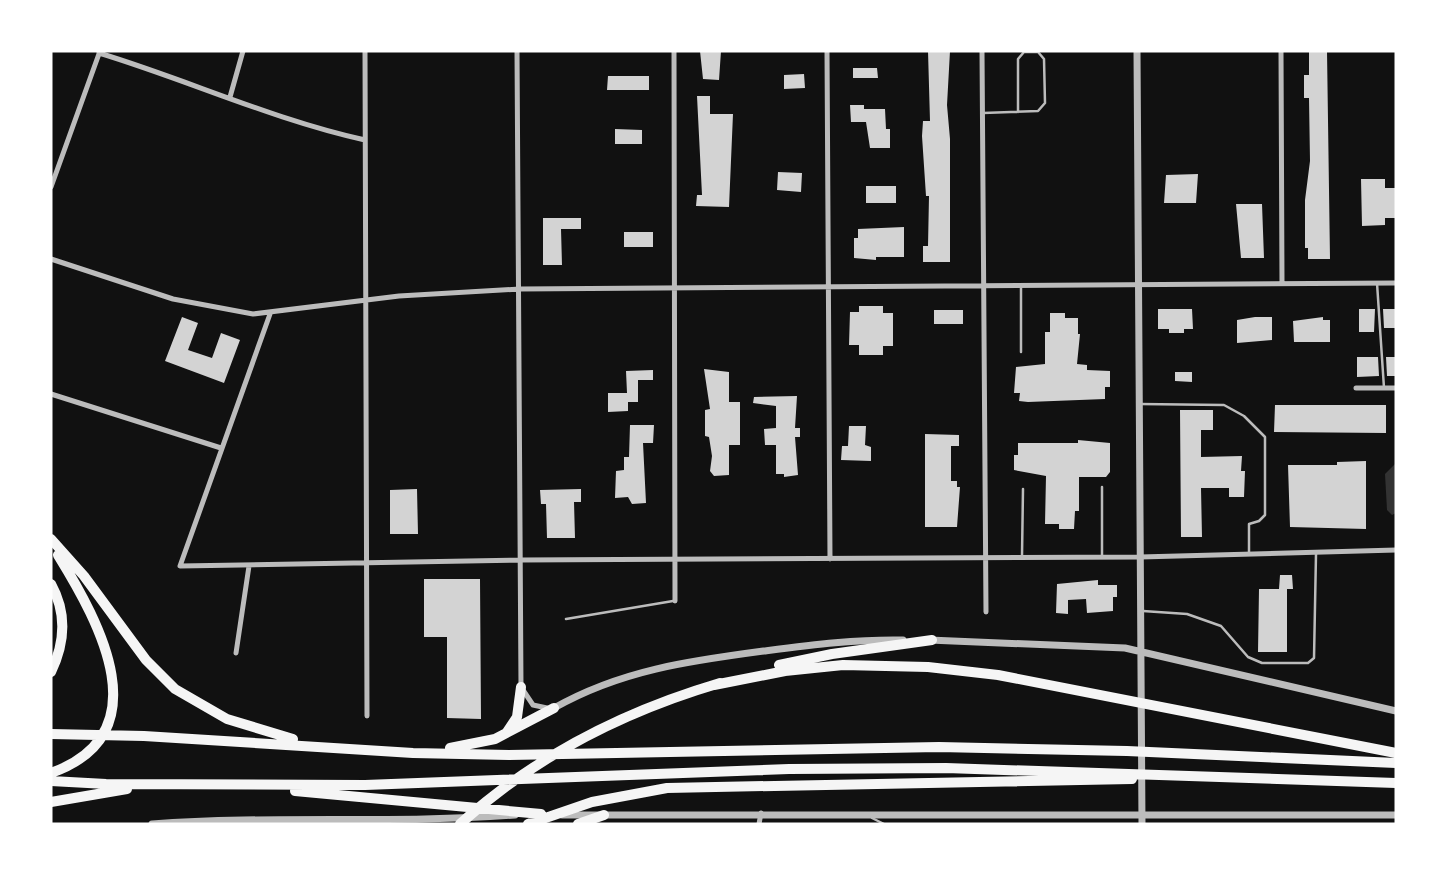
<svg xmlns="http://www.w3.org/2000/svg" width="1447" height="875" font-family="'Work Sans',sans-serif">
<rect width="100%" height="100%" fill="#111"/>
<!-- water -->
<path fill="#333" d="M1396,463V513L1392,515L1387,510L1385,474Z"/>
<!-- building -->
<path fill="#d3d3d3" d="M700,51H721L719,80L703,79Z
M928,51H950L947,105L950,139V262H923V246H928L929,196H926L922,136L923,121H930Z
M1309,51H1327L1330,259H1308V248H1305V200L1310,161L1309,98H1304V75H1309Z
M853,68H877L878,78H853Z
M804,74L805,88L784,89V75Z
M608,76H649V90H607Z
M697,96H710V114H733L729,207L696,206L697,195H702Z
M850,105H864V109H885L886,129H890V148H870L866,122H851Z
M615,129L642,130V144H615Z
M778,172L802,173L801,192L777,190Z
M1198,174L1196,203H1164L1166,175Z
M1361,179H1385V188H1396V218H1385V225L1362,226Z
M866,186H896V203H866Z
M1236,204H1262L1264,258H1241Z
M543,218H581V229H561L562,265H543Z
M904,227V257H876V260L854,258V238H858V229Z
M624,232H653V247H624Z
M859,306H883V313H893V346H883V355H859V345H849L850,312H859Z
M1158,309H1192L1193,329H1184V333H1169V329H1158Z
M1359,309H1375L1374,332H1359Z
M1383,309H1396V328H1384Z
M934,310H963V324H934Z
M1050,313H1065V318H1078V334H1080L1077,364L1087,365V370L1110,371V387H1105V399L1028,402L1019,401L1020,393H1014L1016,367L1045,364V332H1050Z
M182,317L198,323L188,350L212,358L221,333L240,340L224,383L165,361Z
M1255,317H1272V340L1237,343V320Z
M1323,317V320H1330V342H1294L1293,321Z
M1357,357H1378L1379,376L1357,377Z
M1386,357H1396V376H1387Z
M704,369L729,372V402H740V445H729V475L714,476L710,471L712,456L709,437L705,436V410L710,409Z
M653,370V380H638V402H628V411L608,412V393H627L626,371Z
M1175,372H1192V382L1175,381Z
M797,396L795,428H800V437H795L798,475L784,477V474H776V445H765L764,429L776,428V406L753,403L754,397Z
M1275,405H1386V433L1274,432Z
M1180,410H1213V430H1201V457L1242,456L1241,471H1245L1244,497H1229V488H1201L1202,537H1181Z
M630,425H654L653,443H643L646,503L632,504L628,497L615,498L616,471L624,470V457H629Z
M849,426H866L865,445L871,447V461L841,460L842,446H848Z
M925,434L959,435V446H951V481H957V487H960L957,527H925Z
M1078,440L1110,443V472L1106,477H1079V511H1075L1074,529H1059V524H1045L1046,476L1014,470V455H1018V443H1078Z
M1366,461V529L1290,527L1288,465H1337V462Z
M417,489L418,534H390V490Z
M581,489V502H574L575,538H547L546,504H541L540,490Z
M1280,575H1292L1293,589H1287V652H1258L1259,589H1279Z
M424,579H480L481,719L447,718V637H424Z
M1098,580V585H1117V597H1113V611L1087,613L1086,599L1068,600V614L1056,613L1057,584Z"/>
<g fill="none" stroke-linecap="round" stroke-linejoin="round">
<!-- service -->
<path stroke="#bcbcbc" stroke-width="2.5" d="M983,113L1038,111L1045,103L1044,59L1038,52H1024L1018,59V112
M1377,283L1384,388
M1021,352V287
M1139,404L1224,405L1244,416L1265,437V515L1259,521L1249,524V553
M1102,487V557
M1022,556L1023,489
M1143,611L1187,614L1221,626L1248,657L1262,663H1308L1314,658L1316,554
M566,619L673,601
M872,818L884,824"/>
<!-- minor -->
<path stroke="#bcbcbc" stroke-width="5" d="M365,51L367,716
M517,51L521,687L533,705L547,708
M674,51L675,601
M827,51L830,559
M982,51L986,612
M1281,51L1282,283
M99,53C188,80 274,120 365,140
M230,97L243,51
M51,187L100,51
M51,259L173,299L253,314L399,296L520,289L1396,283
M270,314L180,566L521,560L1140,557L1396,550
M1356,388H1396
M51,394L221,448
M236,653L249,566
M759,824L761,813"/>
<!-- tertiary -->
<path stroke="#bcbcbc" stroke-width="7" d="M1137,51L1142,824
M929,640L1125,648L1396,711
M554,708C621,670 689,661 764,651C811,645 857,639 903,640
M562,815H1396
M152,824C273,815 394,824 515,815"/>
<!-- motorway -->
<path stroke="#f5f5f5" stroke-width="10" d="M51,539L84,576L146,660L175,689L227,719L293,739
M51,584C67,613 65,643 51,672
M779,665L832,654L932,640
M714,685L785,671L843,665L928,667L998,675L1396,753
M507,732L517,717L521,687
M51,734L144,736L413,753L509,755L939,747L1127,751L1396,763
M450,748L495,739L554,708
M51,773C161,734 100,623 58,555
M51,781L106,784L365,785L789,769L946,768L1396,783
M295,791L541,814
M51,802L127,789
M460,824C534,757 625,711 720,683
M528,824L592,802L667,788L1132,779
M578,824L604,815"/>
</g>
<!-- border -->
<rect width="1447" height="875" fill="none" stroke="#ffffff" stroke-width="105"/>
</svg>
